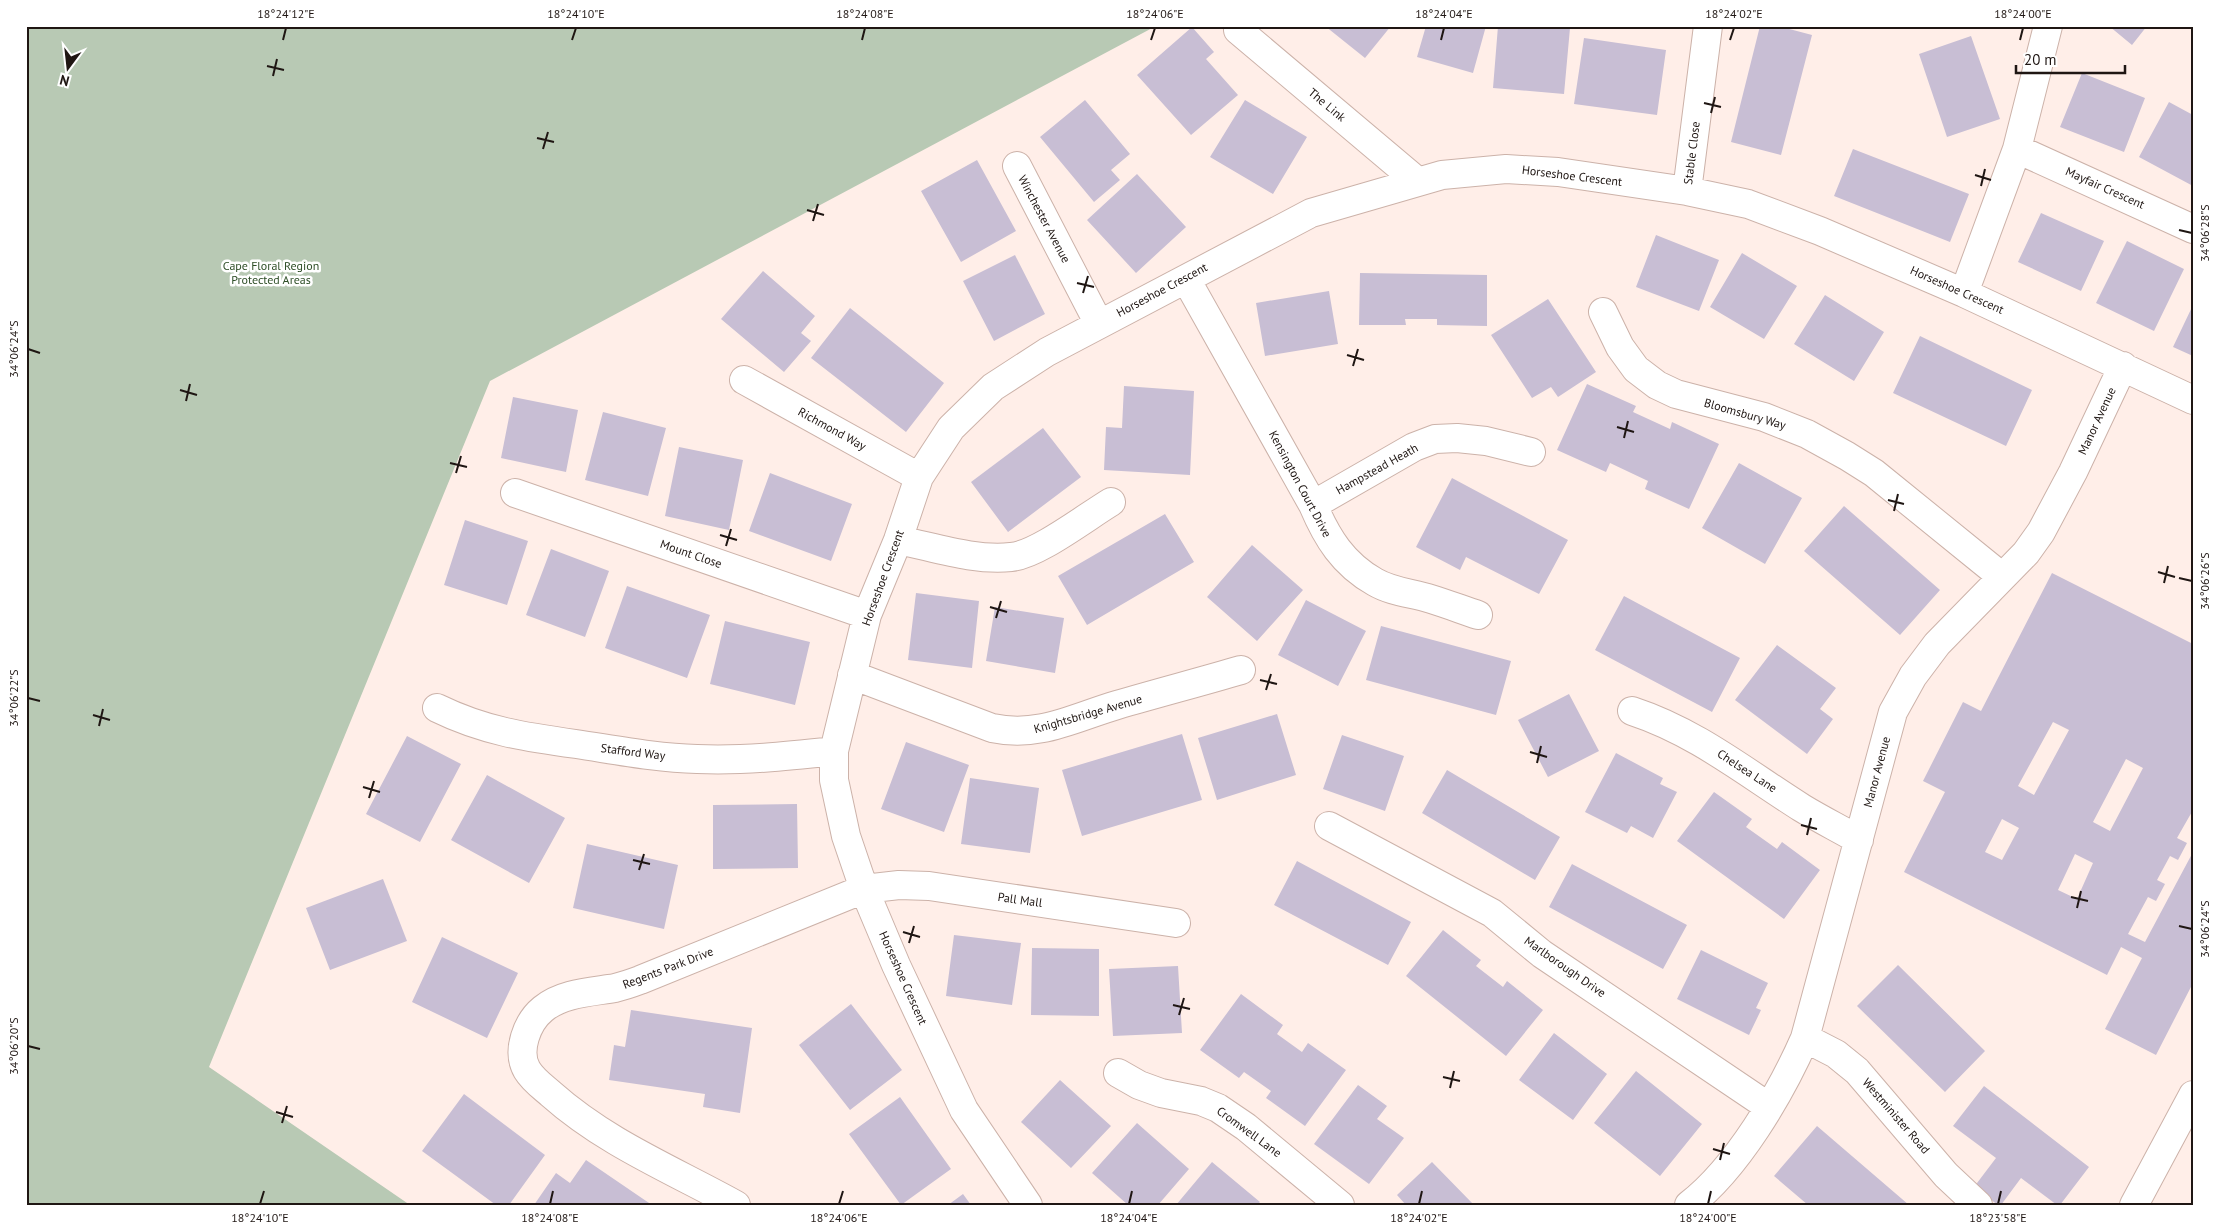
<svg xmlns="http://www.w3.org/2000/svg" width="2219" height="1231" font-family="'PT Sans',sans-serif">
<rect width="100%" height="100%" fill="#ffeee8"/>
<!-- green -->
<path fill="#b8c9b4" d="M26,26H1156L490,381L209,1067L410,1205H26Z"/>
<!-- building -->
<path fill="#c8bed4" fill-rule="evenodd" d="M1325,26H1391L1365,58Z
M1426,26H1486L1473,73L1417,57Z
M1498,26L1570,28L1564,94L1493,88Z
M1760,26H1778L1812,35L1781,155L1731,142Z
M2109,26H2147L2132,45Z
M1192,27L1214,52L1206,59L1238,95L1191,135L1137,75Z
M1971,36L2000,119L1947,137L1919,54Z
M1584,38L1666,50L1657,115L1574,104Z
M2082,73L2145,98L2124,152L2060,127Z
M1085,100L1130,154L1111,170L1120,180L1094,202L1040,137Z
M1245,100L1307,137L1273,194L1210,157Z
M2169,102L2193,115V186L2139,157Z
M1853,149L1969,194L1950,242L1834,196Z
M977,160L1016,231L961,262L921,191Z
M1137,174L1186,227L1136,273L1087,220Z
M2041,213L2104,241L2081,291L2018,262Z
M1656,235L1719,260L1699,311L1636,287Z
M2127,241L2184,269L2154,331L2096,303Z
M1742,253L1797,286L1764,339L1710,307Z
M1015,255L1045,314L994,341L963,281Z
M763,271L815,316L801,333L811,341L784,372L721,319Z
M1360,273L1487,275V326L1437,325V319H1405L1406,325H1359Z
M1329,291L1338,344L1265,356L1256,303Z
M1825,295L1884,332L1854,381L1794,344Z
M1548,299L1596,372L1558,397L1551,387L1532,398L1491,335Z
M2193,305V356L2173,347Z
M850,308L944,383L906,432L811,358Z
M1920,336L2032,390L2006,446L1893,393Z
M1587,384L1636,406L1633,412L1670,429L1672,422L1719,444L1689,509L1645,489L1648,481L1610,463L1606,472L1557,450Z
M1124,386L1194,391L1190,475L1104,470L1106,427L1122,428Z
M513,397L578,410L566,472L501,458Z
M603,412L666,428L648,496L585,480Z
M1043,428L1081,477L1008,532L971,482Z
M679,447L743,460L729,530L665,516Z
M1739,463L1802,498L1765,564L1702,528Z
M770,473L852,504L831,561L749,531Z
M1452,478L1568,540L1539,594L1466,557L1460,570L1416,547Z
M1844,506L1940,590L1900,635L1804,551Z
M1165,514L1194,562L1087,625L1058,576Z
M465,520L528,541L507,605L444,585Z
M1252,545L1303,590L1257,641L1207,597Z
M551,549L609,571L585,637L526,615Z
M2052,573L2193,644V810L2177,838L2187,843L2178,860L2170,856L2157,880L2165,884L2156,901L2148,897L2128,934L2145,942L2193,852V983L2156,1055L2105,1029L2142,958L2121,947L2107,975L1904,872L1945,792L1923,781L1963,702L1981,711ZM2053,722L2069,730L2034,795L2018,786ZM2126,759L2143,768L2110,831L2093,822ZM2002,819L2019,828L2002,860L1985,852ZM2075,854L2093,863L2077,899L2058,890Z
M627,586L710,615L687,678L605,648Z
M916,593L979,601L972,668L908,660Z
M1624,596L1740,658L1712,712L1595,650Z
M1306,600L1366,631L1338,686L1278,655Z
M995,607L1064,618L1055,673L986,661Z
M725,621L810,642L795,705L710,684Z
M1381,626L1511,661L1496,715L1366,680Z
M1777,645L1836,688L1820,709L1833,719L1807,754L1735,700Z
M1569,694L1599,751L1548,777L1518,720Z
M1277,714L1296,775L1217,800L1198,738Z
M1182,734L1202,800L1082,836L1062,770Z
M1342,735L1404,756L1385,811L1323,789Z
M407,736L461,764L420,842L366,814Z
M906,742L969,765L944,832L881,809Z
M1616,753L1663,778L1660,784L1677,792L1653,838L1631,826L1627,833L1585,812Z
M1447,770L1560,837L1535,880L1422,813Z
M487,775L565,818L529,883L451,840Z
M970,778L1039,788L1030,853L961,844Z
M1714,792L1752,819L1746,827L1777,849L1782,842L1820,870L1784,919L1677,841Z
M797,804L798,868L713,869V805Z
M587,844L678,865L664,929L573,908Z
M1297,861L1411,922L1388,965L1274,905Z
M1572,864L1687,925L1663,969L1549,907Z
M383,879L407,941L330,970L306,908Z
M1443,930L1481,960L1476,966L1503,987L1507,981L1543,1010L1506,1056L1406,976Z
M954,935L1021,943L1012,1005L946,996Z
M442,937L518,973L487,1038L412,1002Z
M1032,948L1099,949V1016L1031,1015Z
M1701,950L1768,983L1756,1008L1761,1010L1749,1035L1677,999Z
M1898,965L1985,1051L1945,1092L1857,1006Z
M1178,966L1182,1033L1113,1036L1109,969Z
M1241,994L1283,1025L1277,1034L1302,1052L1308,1043L1346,1070L1305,1126L1266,1098L1271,1091L1244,1072L1239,1078L1200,1050Z
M851,1004L902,1070L850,1110L799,1045Z
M631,1010L752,1028L740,1113L703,1107L705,1094L609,1080L614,1045L625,1047Z
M1554,1033L1607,1074L1573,1120L1519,1080Z
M1636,1071L1702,1124L1660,1176L1594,1123Z
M1060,1080L1111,1126L1071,1168L1021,1122Z
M1358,1085L1387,1106L1377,1119L1404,1138L1369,1184L1314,1144Z
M1984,1086L2089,1167L2060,1205H2057L2021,1178L2001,1205H1998L1974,1187L1996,1158L1953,1126Z
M464,1094L545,1155L509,1205H496L422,1151Z
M900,1097L951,1169L901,1205L849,1134Z
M1137,1123L1189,1169L1158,1205H1128L1092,1173Z
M1817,1126L1909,1205H1808L1774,1176Z
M586,1160L652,1205H534L556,1173L570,1183Z
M1212,1162L1260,1202L1257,1205H1176Z
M1432,1162L1474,1205H1406L1397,1195Z
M963,1194L971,1205H948Z"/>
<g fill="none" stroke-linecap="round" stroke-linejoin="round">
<!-- minor casing -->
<g stroke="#ccb2a9" stroke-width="30">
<path id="minor" d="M1238,30L1417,181
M2017,149L2193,229
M1017,166L1099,324
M1687,191L1708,26
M1186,279L1313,505C1327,538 1343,564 1375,582C1392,592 1412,593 1431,599C1447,604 1463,610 1478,615
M1964,293L2017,149L2048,26
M1603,312L1620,347L1636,369L1657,385L1676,394L1764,417L1807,434L1847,456L1874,473L2001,576
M744,380L919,477
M515,493L867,615
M1313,505L1414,447L1435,439L1457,438L1486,441L1531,452
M898,540C934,547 974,561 1011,557C1037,555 1086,517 1111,502
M852,675L992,728C1039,738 1073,718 1117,705C1158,693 1200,682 1241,670
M437,708C484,731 525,737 576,744C616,750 656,758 697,759C743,761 788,756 834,751
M1632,711C1696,732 1745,772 1802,808C1820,819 1840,829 1859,840
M1329,826L1492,913L1542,954L1769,1107
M1805,1038L1836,1054L1857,1071L1946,1175L1978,1205
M1118,1073L1139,1085L1161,1093L1201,1101L1218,1108L1246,1127L1340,1205
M736,1205C673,1170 606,1143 551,1094C543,1087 533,1080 527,1070C516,1051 527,1022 543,1009C562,993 591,992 615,988C623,986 632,983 640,980L864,889L899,885L929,886L1176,923
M1028,1205L964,1110L896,965L864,889L846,836L834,780V751L867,615L898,540L919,477L951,428L993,387L1047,352L1311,213L1442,175L1506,169L1558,172L1687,191L1748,204L1820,231L1964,293L2193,400
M1689,1205C1737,1168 1781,1093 1805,1038L1893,712L1913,676L1937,644L2026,553L2041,532L2073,472L2123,366
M2134,1205L2193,1095"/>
</g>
<!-- minor -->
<use href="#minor" stroke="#fff" stroke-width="28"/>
</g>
<!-- ticks -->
<path fill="none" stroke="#1f1613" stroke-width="2" d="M283,40L286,28M572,40L576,28M862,40L865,28M1151,40L1155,28M1441,40L1444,28M1730,40L1734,28M2020,40L2023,28M267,66L284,70M273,76L277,59M1704,103L1721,107M1711,113L1715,97M537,138L554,142M543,149L548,132M1975,175L1991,180M1981,186L1985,169M807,210L824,215M813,221L818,204M2179,230L2192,233M1077,283L1094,287M1083,293L1088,276M28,349L40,353M1347,355L1364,360M1353,366L1358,349M180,390L197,395M186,401L190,384M1617,427L1634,432M1624,438L1628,421M450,463L467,467M456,473L461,456M1888,500L1904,504M1894,511L1898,494M720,535L737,540M726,546L731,529M2158,572L2175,577M2179,578L2192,581M2164,583L2168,566M990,607L1007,612M996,618L1001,601M1260,680L1277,684M1266,690L1271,674M28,698L40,701M93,715L110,720M99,726L103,709M1530,752L1547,757M1537,763L1541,746M363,787L380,792M369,798L374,781M1801,825L1817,829M1807,835L1811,818M633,860L650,864M639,870L644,854M2071,897L2088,901M2077,908L2081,891M2179,926L2192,929M903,932L920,937M909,943L914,926M1173,1005L1190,1009M1179,1015L1184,998M28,1046L40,1049M1443,1077L1460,1081M1450,1088L1454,1071M276,1112L293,1117M282,1123L287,1106M1713,1149L1730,1154M1720,1160L1724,1143M260,1204L264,1191M550,1204L553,1191M839,1204L843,1191M1129,1204L1132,1191M1419,1204L1422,1191M1708,1204L1711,1191M1998,1204L2001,1191"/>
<g text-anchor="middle" stroke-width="5" stroke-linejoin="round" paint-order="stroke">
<!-- street labels -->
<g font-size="12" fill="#1f1613" stroke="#fff">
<text transform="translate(1327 105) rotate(40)" y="4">The Link</text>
<text transform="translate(1692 153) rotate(-83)" y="4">Stable Close</text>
<text transform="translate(1572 176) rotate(7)" y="4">Horseshoe Crescent</text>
<text transform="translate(2105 188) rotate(24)" y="4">Mayfair Crescent</text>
<text transform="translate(1044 219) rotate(62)" y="4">Winchester Avenue</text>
<text transform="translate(1162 290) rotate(-28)" y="4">Horseshoe Crescent</text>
<text transform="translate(1957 290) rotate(24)" y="4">Horseshoe Crescent</text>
<text transform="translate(1745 414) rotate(16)" y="4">Bloomsbury Way</text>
<text transform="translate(2097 421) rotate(-65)" y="4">Manor Avenue</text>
<text transform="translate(832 429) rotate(29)" y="4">Richmond Way</text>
<text transform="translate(1377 469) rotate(-29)" y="4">Hampstead Heath</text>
<text transform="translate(1300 484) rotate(62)" y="4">Kensington Court Drive</text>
<text transform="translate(691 554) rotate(19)" y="4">Mount Close</text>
<text transform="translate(883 578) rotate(-70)" y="4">Horseshoe Crescent</text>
<text transform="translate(1088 714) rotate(-16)" y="4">Knightsbridge Avenue</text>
<text transform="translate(633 752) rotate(7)" y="4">Stafford Way</text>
<text transform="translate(1747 771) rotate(33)" y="4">Chelsea Lane</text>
<text transform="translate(1877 772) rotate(-75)" y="4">Manor Avenue</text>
<text transform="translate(1020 900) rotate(8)" y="4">Pall Mall</text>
<text transform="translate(1565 967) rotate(35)" y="4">Marlborough Drive</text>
<text transform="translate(668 968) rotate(-21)" y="4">Regents Park Drive</text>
<text transform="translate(903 978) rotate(66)" y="4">Horseshoe Crescent</text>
<text transform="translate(1896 1116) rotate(49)" y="4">Westminister Road</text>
<text transform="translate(1249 1132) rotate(36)" y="4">Cromwell Lane</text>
</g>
<!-- park labels -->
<g font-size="12" fill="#2e4e27" stroke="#fff">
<text x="271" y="270">Cape Floral Region<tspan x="271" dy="14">Protected Areas</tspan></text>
</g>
</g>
<!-- border -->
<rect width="2219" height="1231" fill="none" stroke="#ffffff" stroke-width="55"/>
<!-- north arrow -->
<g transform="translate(68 68) rotate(195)" stroke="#ffffff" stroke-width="4" paint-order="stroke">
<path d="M0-4L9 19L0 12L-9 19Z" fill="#1f1613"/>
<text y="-8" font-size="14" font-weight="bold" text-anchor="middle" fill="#1f1613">N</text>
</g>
<!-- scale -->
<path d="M2016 65v8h109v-8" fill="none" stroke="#1f1613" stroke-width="2.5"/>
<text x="2024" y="65" font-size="15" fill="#1f1613" stroke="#ffffff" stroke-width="4" paint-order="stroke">20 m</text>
<rect x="28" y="28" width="2164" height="1176" fill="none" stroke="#1f1613" stroke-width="2"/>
<g font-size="12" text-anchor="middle" fill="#1f1613">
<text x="286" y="18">18°24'12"E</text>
<text x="576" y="18">18°24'10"E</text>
<text x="865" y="18">18°24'08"E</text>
<text x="1155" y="18">18°24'06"E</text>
<text x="1444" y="18">18°24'04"E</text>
<text x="1734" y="18">18°24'02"E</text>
<text x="2023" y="18">18°24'00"E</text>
<text transform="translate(2205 233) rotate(-90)" y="4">34°06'28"S</text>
<text transform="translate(14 349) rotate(-90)" y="4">34°06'24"S</text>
<text transform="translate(2205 581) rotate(-90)" y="4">34°06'26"S</text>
<text transform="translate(14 698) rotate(-90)" y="4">34°06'22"S</text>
<text transform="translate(2205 929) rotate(-90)" y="4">34°06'24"S</text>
<text transform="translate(14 1046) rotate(-90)" y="4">34°06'20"S</text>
<text x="260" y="1222">18°24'10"E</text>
<text x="550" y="1222">18°24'08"E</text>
<text x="839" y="1222">18°24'06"E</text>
<text x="1129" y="1222">18°24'04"E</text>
<text x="1419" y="1222">18°24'02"E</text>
<text x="1708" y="1222">18°24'00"E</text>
<text x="1998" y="1222">18°23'58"E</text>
</g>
</svg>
